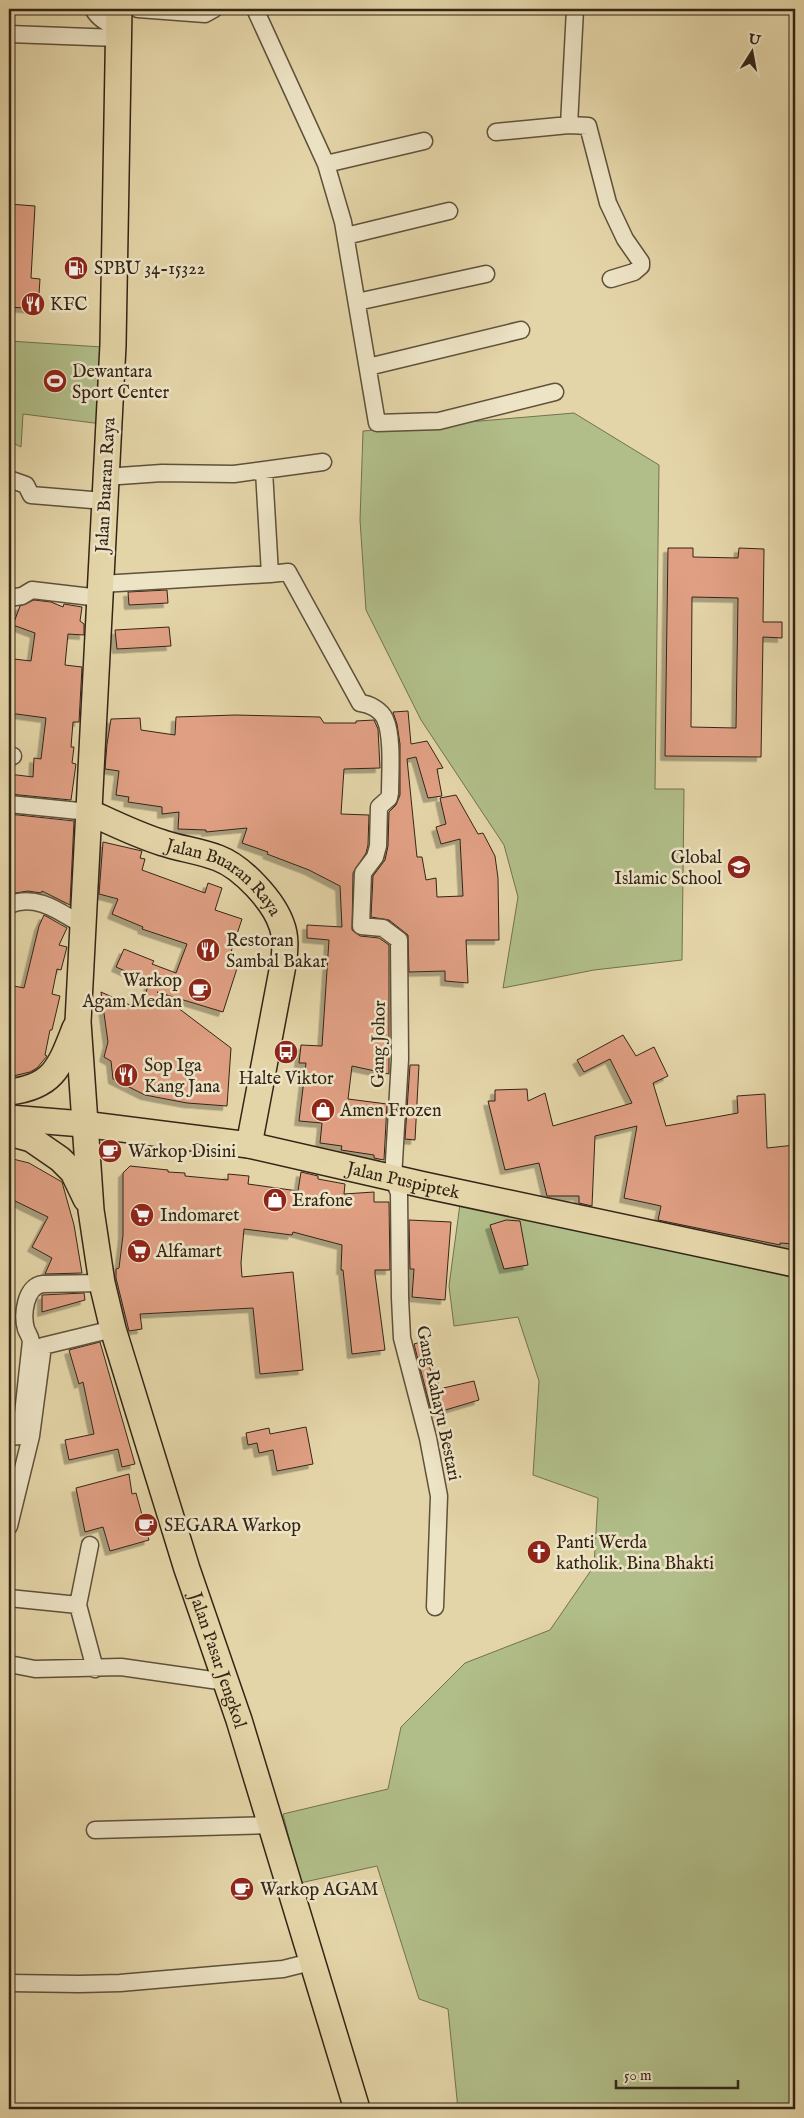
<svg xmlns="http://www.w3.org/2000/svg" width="804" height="2118" font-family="'IM FELL English',serif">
<defs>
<filter id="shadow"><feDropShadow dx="-4.5" dy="4.5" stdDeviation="0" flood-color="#0004"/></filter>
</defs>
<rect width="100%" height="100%" fill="#e4d5a8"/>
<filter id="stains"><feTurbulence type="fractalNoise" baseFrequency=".004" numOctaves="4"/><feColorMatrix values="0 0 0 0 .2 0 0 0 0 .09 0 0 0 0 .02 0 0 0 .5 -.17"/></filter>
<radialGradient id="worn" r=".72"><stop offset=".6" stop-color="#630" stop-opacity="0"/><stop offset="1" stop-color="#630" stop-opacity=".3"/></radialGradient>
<!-- green -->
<path fill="#b1be89" stroke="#727250" d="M9,341L102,347V424L23,414L21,447L9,441Z
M574,413L659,465L655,789H684L682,960L594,970L503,988L518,897L504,845L421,720L366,610L360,520L363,431Z
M460,1204L795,1278V2109H458L448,2009L419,1999L377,1866L300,1883L283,1814L388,1789L401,1727L465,1663L550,1630L594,1566L598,1498L533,1475L539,1381L518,1317L454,1326L449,1286Z"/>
<!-- building -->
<path fill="#e09f83" stroke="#332517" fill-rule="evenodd" filter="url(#shadow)" d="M9,204L35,206L31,278L40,279L38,309L9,307Z
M668,548H693V557L738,558L739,548L764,549L763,622H782V638L763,637L761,757L665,756ZM692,597L738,598L736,728L691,727Z
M167,590L168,603L129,605L128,592Z
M34,600L51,602L63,607L64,604L82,607L80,621L84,624V635L68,634L65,665L82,667L79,722H73L71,747H74L72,763L76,764L71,800L9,794V774L33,777L34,758L41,759L46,718L9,713L14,659L31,661L35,633L13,625L20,606Z
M169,627L171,646L117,649L115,630Z
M408,711L411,744L427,741L443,768L437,769L442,796L428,798L416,757L407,759L417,857H422L426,880L436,878L437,897L463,896L460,839L441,844L436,827L446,824L440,798L456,795L478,834L483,833L495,856L498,878L499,940H466L468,983L445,981V971L409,972L408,935L389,920L371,917L373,876L385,860L388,846L389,812L396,805L400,795V744L397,724L393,712Z
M235,715L320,717L324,723H356V721L374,720L378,729L380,768L344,769L341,814L369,815L368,845L366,853L353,873L352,930L360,936L379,938L389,945V1074L352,1066L348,1099L387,1104L384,1160L374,1158V1155L341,1150L342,1146L320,1143L322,1123L299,1121L306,1063H299L301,1045L322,1046L329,940L307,938V925L342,927L340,886L309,870L267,854L268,852L242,843L247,828L206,832V830L178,829L179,812L162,814V807L128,802L129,797L116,795L119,771L105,769L107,744L111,719L140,718L141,730L175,735L176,717Z
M9,814L74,821L70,905L42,891L41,893L28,891L9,894Z
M103,842L142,851L140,858L145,859L142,870L205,893L208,883L222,888L215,910L242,919L230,955L240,959L223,1012L157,992L231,1048L227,1106L187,1103L145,1095L113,1079L111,1061L104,1057L108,1042L101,992L139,1009L150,982L116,967L124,949L154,961L152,964L176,973L187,944L142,929L143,927L112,914L118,899L99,894Z
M44,915L67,928L59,945L67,947L61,970L57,969L52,994L60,996L52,1030H50L45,1055L47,1056L37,1068L30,1072L9,1077V985L24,988L39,926Z
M623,1035L636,1056L654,1047L668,1076L653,1083L666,1126L738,1113L737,1096L765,1094L767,1148L795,1145V1244L780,1243V1245L658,1220L661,1206L624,1198L637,1126L595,1136L592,1206L579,1203V1196H547L539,1163L505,1170L488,1101H495V1090L527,1089L528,1101L545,1093L553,1126L632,1103L610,1059L584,1072L577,1060Z
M410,1065H419L415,1140L405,1139Z
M9,1158L29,1163L62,1182L74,1225L82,1273L45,1274L52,1258L32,1247L48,1217L9,1198Z
M130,1166L168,1170V1172L185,1173V1176L228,1180V1174L249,1176L248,1184L298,1191L301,1172L318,1176V1179L345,1184L344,1194L374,1192V1202H389L390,1270H375V1274L385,1350L352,1354L343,1270H341L342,1245L293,1232L292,1235L244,1229L241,1263L242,1277L293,1272L303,1370L260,1374L253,1308L140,1314L142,1329L129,1331L116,1278V1269L119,1268L123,1235V1173Z
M409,1220L451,1222L445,1300L412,1297L414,1269H410Z
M506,1220L520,1221L528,1265L504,1269L490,1225Z
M84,1293L85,1300L42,1312V1295Z
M424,1341L432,1377L437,1376L439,1389L474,1381L479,1400L432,1414L414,1344Z
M100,1342L135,1464L122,1467L118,1449L69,1460L65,1440L94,1434L83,1382L79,1384L69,1350Z
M306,1427L313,1464L277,1471L273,1450L259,1453L257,1443L248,1445L246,1433L269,1428L270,1434Z
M129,1474L132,1494L136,1493L149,1540L110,1551L103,1527L85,1532L76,1488Z"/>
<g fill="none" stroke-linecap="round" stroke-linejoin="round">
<!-- street casing -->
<g stroke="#5f513b" stroke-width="19">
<path id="street" d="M93,9C99,19 107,24 118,27
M138,9L205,14L214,9
M255,9L326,164L343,222L377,423L439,421L555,392
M9,34L118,38
M569,125L575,9
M496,132L569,125L588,126L608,203L625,239L641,262V266L634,272L611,279
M326,164L424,141
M346,236L449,211
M357,302L486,274
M368,367L521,330
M264,471L270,574L288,572L360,703C370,704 381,710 385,719C393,736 390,774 390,793L389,798L379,807L378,846L375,857L363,873L361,926L383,928L399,940L400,1059L393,1178L399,1193L400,1298L402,1338L428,1438L439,1496L435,1607
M105,477L162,473L234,474L323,462
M9,479L26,485L31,495L104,501
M101,584L270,574
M9,598L22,596L32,590L100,598
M9,756H13
M9,804L89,812
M9,905C36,893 60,912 84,926
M9,1437L20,1436L21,1432L31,1341C30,1336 28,1334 26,1329C22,1315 25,1286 43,1284L102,1283
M9,1526L31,1436L43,1346L113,1329
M9,1598L78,1605L90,1545
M78,1605L95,1669
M9,1664L35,1669L121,1667L226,1682
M95,1830L270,1825
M9,1983L79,1984L120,1983L283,1969L311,1962"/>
</g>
<!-- primary casing -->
<g stroke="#332517" stroke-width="28">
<g id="primary">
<path id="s1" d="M119,9L113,345L78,1022L91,1210L102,1283L113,1329L187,1569L239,1720L357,2109"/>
<path id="s2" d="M89,812C113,823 137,835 163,843C181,849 200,851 218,858C242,867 274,901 282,926C286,937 285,948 284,960L249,1145"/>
<path d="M9,1092C54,1087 60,1066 75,1028"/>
<path id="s3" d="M9,1118L83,1124L249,1145L424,1185L795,1264"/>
<path d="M9,1133L31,1139L60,1159L73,1172L86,1199"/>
</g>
</g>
<!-- street -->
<use href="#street" stroke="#ede4c6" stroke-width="16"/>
<!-- primary -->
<use href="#primary" stroke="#e4d5a8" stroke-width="25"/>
</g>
<!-- icons -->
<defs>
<g id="fuel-disc" transform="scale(1.25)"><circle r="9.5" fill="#8f2418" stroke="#ede4c6"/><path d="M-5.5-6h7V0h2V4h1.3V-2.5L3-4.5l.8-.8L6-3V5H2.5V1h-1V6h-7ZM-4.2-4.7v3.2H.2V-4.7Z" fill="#fff"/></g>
<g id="restaurant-disc" transform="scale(1.25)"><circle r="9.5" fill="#8f2418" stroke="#ede4c6"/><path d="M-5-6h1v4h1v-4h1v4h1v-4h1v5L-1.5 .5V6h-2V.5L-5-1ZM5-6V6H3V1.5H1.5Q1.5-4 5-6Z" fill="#fff"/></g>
<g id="stadium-disc" transform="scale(1.25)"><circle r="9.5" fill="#8f2418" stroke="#ede4c6"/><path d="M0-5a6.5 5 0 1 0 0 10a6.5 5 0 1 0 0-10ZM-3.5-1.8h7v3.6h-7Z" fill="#fff"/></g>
<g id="school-disc" transform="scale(1.25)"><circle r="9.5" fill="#8f2418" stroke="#ede4c6"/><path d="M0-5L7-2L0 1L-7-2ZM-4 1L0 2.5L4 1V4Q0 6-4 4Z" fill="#fff"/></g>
<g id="cafe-disc" transform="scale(1.25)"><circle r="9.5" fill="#8f2418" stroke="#ede4c6"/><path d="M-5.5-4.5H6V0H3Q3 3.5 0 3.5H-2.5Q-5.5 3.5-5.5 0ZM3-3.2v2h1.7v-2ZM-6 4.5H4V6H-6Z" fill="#fff"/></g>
<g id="bus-disc" transform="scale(1.25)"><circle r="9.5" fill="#8f2418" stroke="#ede4c6"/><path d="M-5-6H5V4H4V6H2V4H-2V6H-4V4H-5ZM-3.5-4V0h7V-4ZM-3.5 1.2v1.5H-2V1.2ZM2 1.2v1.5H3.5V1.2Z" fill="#fff"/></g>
<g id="shop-disc" transform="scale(1.25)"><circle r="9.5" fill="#8f2418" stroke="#ede4c6"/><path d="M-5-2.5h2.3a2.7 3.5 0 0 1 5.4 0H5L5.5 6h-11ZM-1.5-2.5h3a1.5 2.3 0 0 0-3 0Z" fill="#fff"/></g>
<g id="supermarket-disc" transform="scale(1.25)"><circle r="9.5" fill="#8f2418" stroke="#ede4c6"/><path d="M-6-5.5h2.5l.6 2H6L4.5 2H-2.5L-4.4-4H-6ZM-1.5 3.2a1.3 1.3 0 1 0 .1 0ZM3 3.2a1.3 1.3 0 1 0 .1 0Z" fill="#fff"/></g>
<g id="church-disc" transform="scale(1.25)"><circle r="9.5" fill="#8f2418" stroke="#ede4c6"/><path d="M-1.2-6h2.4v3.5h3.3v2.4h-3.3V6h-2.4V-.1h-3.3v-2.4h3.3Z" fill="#fff"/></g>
</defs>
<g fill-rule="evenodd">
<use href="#fuel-disc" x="76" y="268"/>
<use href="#restaurant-disc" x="33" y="304"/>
<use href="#stadium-disc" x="55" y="381"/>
<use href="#school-disc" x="739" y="867"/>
<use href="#restaurant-disc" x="208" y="950"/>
<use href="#cafe-disc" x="200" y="990"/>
<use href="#bus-disc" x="286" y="1052"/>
<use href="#restaurant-disc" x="126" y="1075"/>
<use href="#shop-disc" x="323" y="1110"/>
<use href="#cafe-disc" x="110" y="1151"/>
<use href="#shop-disc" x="275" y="1200"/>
<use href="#supermarket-disc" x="142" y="1215"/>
<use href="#supermarket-disc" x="139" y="1251"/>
<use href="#cafe-disc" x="146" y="1525"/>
<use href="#church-disc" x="539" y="1552"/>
<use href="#cafe-disc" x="242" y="1889"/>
</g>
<g text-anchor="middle" stroke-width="5" stroke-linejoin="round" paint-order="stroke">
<!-- poi labels -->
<g font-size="18" fill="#332517" stroke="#ede4c6" text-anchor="start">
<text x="94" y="274">SPBU 34-15322</text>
<text x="50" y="310">KFC</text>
<text x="72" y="377">Dewantara<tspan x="72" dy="21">Sport Center</tspan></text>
<text x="722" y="863" text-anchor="end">Global<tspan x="722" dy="21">Islamic School</tspan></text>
<text x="226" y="946">Restoran<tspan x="226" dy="21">Sambal Bakar</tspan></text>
<text x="182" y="986" text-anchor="end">Warkop<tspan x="182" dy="21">Agam Medan</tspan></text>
<text x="144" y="1071">Sop Iga<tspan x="144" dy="21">Kang Jana</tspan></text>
<text x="286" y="1084" text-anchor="middle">Halte Viktor</text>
<text x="340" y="1116">Amen Frozen</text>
<text x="128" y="1157">Warkop Disini</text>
<text x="292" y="1206">Erafone</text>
<text x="160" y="1221">Indomaret</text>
<text x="156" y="1257">Alfamart</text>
<text x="164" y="1531">SEGARA Warkop</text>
<text x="556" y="1548">Panti Werda<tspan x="556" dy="21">katholik. Bina Bhakti</tspan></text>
<text x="260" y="1895">Warkop AGAM</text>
</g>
<!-- street labels -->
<g font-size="18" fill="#332517" stroke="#ede4c6">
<text transform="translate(105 485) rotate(-87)" y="6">Jalan Buaran Raya</text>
<text dy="6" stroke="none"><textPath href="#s2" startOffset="152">Jalan Buaran Raya</textPath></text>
<text transform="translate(378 1044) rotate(-89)" y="6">Gang Johor</text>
<text dy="6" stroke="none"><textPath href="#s3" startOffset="400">Jalan Puspiptek</textPath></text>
<text transform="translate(439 1403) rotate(78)" y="6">Gang Rahayu Bestari</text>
<text dy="6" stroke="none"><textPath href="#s1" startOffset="1671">Jalan Pasar Jengkol</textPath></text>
</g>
</g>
<!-- margin -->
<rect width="804" height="2118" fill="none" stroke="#e4d5a8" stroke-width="30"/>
<rect x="10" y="10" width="784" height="2098" fill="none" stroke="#332517" stroke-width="2.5"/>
<rect x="15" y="15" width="774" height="2088" fill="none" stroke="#332517"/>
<!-- north arrow -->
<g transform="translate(752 52) rotate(11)" stroke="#ede4c6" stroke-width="4" paint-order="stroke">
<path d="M0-4L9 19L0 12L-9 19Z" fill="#332517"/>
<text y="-8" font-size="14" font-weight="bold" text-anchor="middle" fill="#332517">U</text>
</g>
<!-- scale -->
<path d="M616 2080v8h122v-8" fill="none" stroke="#332517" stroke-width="2.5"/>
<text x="624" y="2080" font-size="15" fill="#332517" stroke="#ede4c6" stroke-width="4" paint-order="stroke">50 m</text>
<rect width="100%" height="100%" filter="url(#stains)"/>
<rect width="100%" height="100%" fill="url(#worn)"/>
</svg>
